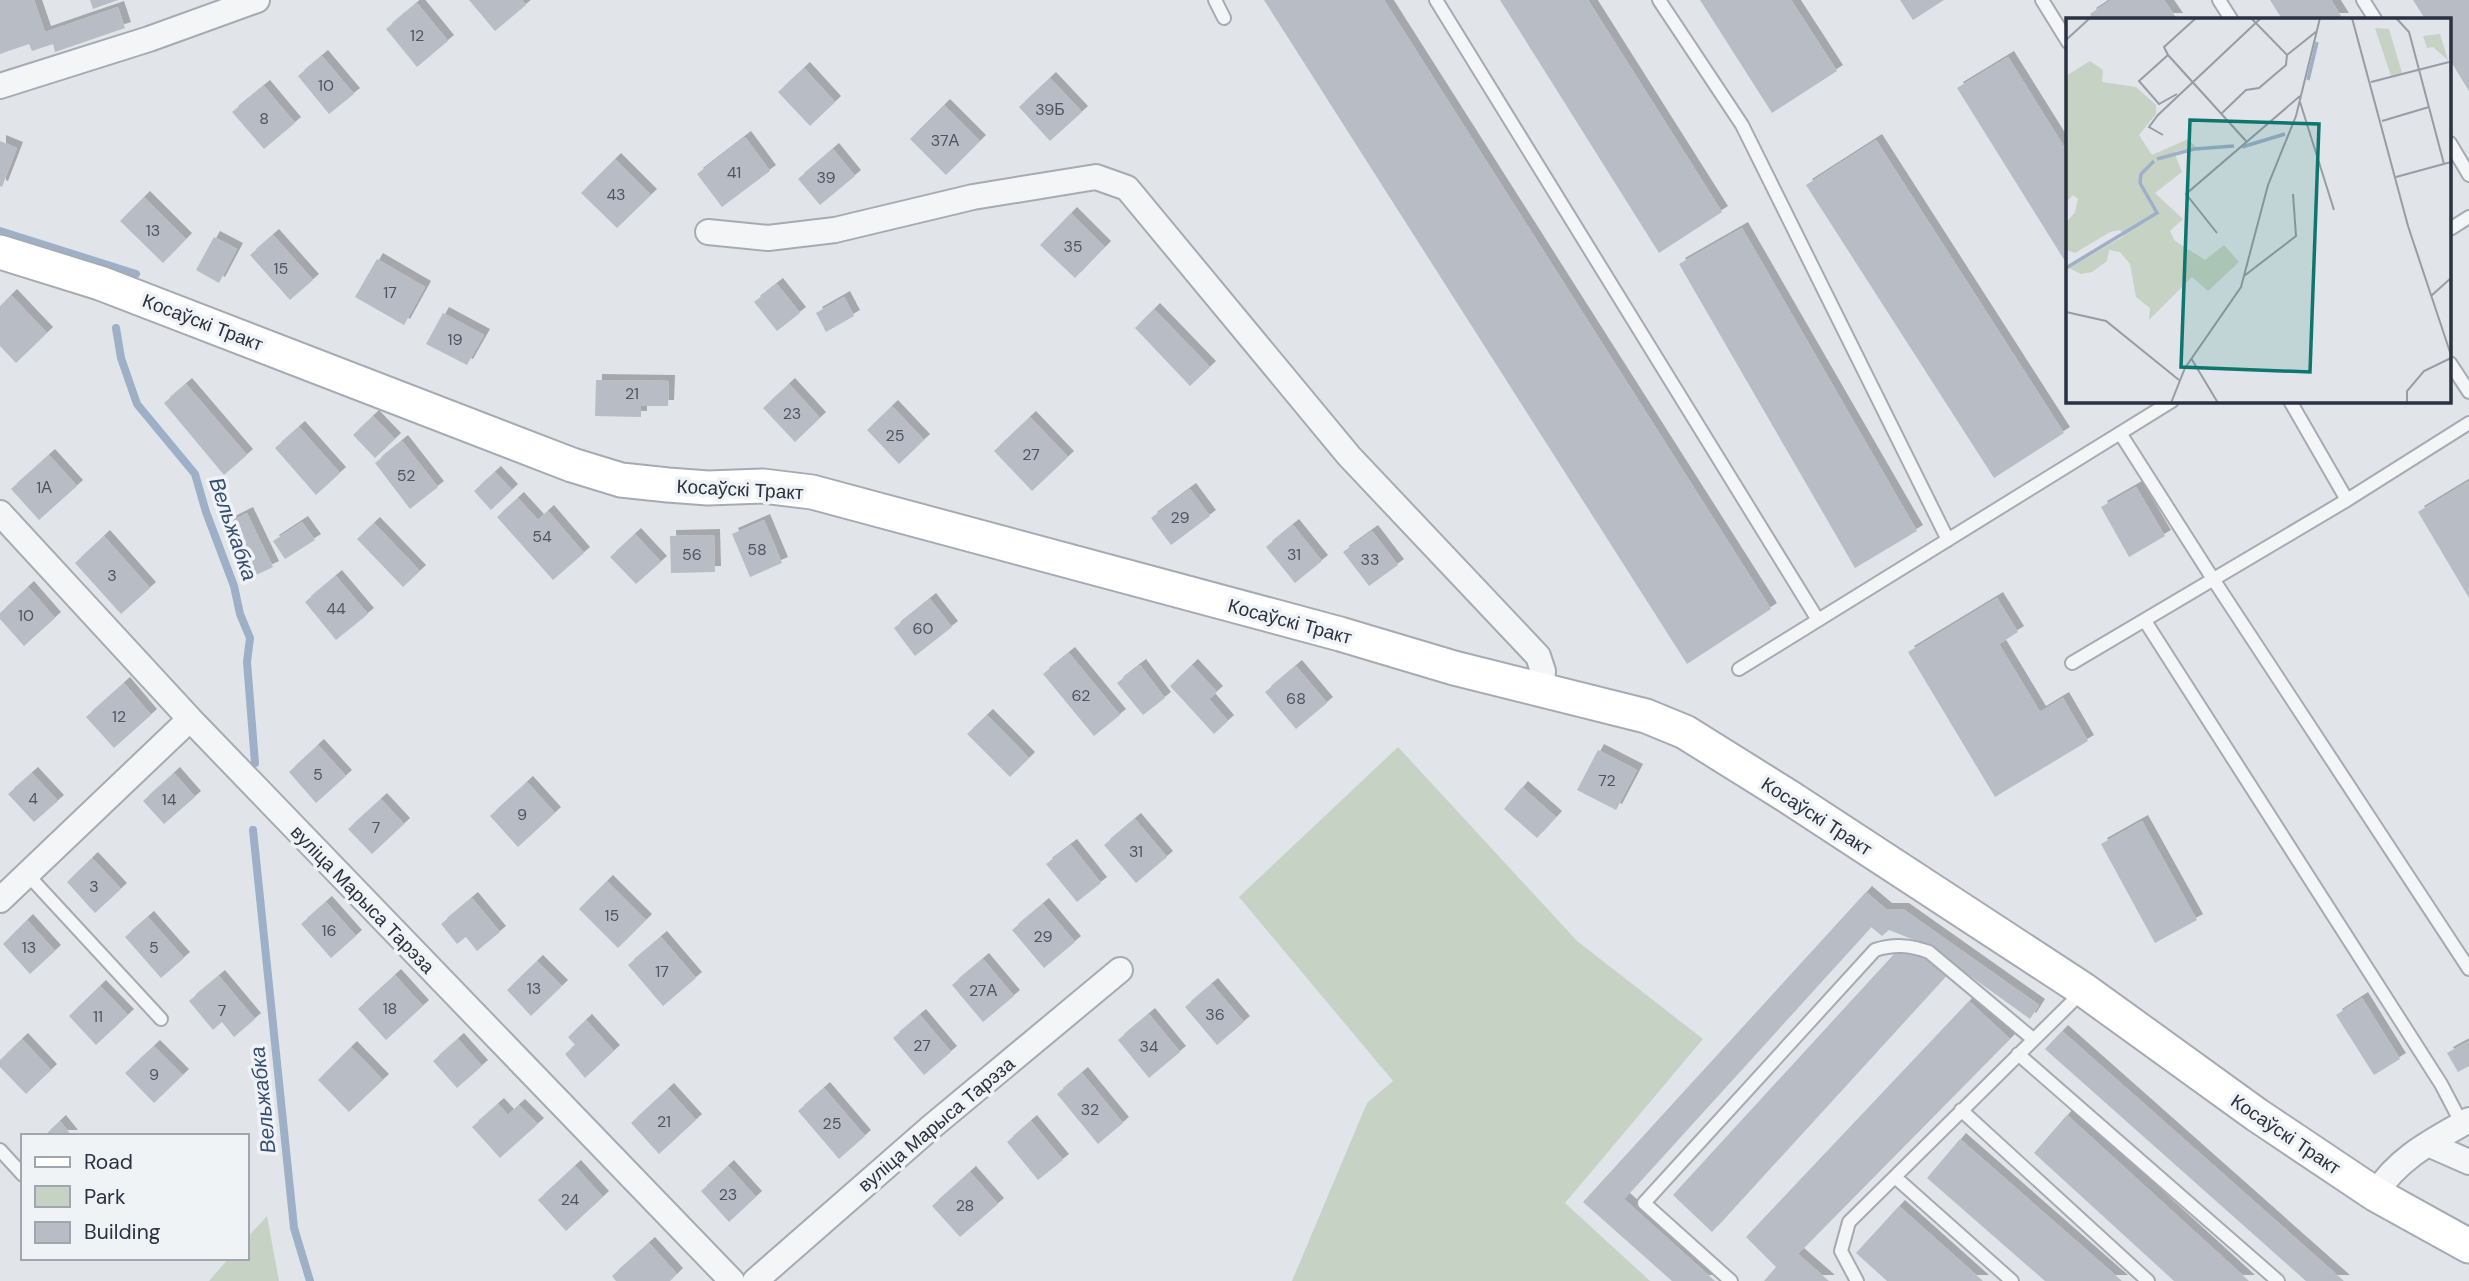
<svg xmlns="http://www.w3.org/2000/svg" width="2469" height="1281" font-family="'DM Sans',sans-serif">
<defs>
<filter id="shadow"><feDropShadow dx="6" dy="-6" stdDeviation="0" flood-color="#0004"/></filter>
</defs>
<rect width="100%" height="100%" fill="#e1e4e9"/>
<!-- green -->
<path fill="#c6d2c3" d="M1398,747L1577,941L1703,1039L1565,1203L1650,1281H1292L1367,1103L1393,1081L1239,897Z
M267,1216L279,1281H209L229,1258H247V1238Z"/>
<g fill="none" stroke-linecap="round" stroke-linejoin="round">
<!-- stream -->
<path stroke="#9eb0c7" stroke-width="8" d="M0,231L136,274
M116,328L121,358L137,404L195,474L206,512L234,586L240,614L250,638L247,662L255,763
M253,830L294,1228L310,1281"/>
</g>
<!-- building -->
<path fill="#b8bdc5" filter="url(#shadow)" d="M0,0H34L45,32L118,7L125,28L55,52L53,44L32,51L29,44L0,54Z
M90,0H118L93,9Z
M469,0H522L526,5L495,31Z
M1264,0H1384L1771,609L1687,664Z
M1500,0H1588L1722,212L1659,253Z
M1700,0H1791L1837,71L1772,113Z
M1900,0H1944L1913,20Z
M2111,0H2164L2177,19H2093L2090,14Z
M2270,0H2331L2343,19H2282Z
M2413,0H2469V91L2450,60V19H2425Z
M417,3L448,41L417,67L386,29Z
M322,56L354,94L329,114L298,76Z
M2008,57L2068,153V266L1957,88Z
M804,68L835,102L810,126L778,92Z
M1050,78L1082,112L1050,141L1019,107Z
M264,86L295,123L264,149L232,112Z
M944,105L980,141L946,175L910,139Z
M745,137L770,171L722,207L697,174Z
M1876,140L2064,433L1994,478L1806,185Z
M0,141L17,148L2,187L0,186Z
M833,149L855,176L820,205L798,179Z
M615,159L651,195L617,228L581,193Z
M144,197L186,239L163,263L120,221Z
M1071,213L1105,247L1075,278L1040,245Z
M1742,228L1917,531L1855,568L1679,264Z
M273,235L313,280L290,300L250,255Z
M214,237L237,249L219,283L196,270Z
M377,259L425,287L404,325L355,297Z
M777,284L800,313L777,331L754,302Z
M11,295L47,333L16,363L0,346V306Z
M844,297L854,316L826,332L816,313Z
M1154,309L1210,367L1190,386L1135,328Z
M443,313L484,335L467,365L426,344Z
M596,380L669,381L668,406H641V417L595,416Z
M186,384L247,455L224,475L164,403Z
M789,384L820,418L795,442L763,408Z
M892,406L924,440L899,464L867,430Z
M373,416L395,439L375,458L353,435Z
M1030,417L1068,457L1032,491L994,451Z
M299,427L340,473L316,495L275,448Z
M402,441L438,487L410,509L375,463Z
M49,455L77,486L39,520L11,489Z
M495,472L512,490L491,510L474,491Z
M2469,481V598L2418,512Z
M2136,487L2165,536L2129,557L2101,507Z
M1190,489L1210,516L1171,545L1151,518Z
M518,498L538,520L548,511L584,553L553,580L497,517Z
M247,513L273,567L252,577L227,523Z
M764,520L782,563L750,577L732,534Z
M302,522L315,540L285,559L273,541Z
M374,523L420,571L403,587L357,539Z
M1293,525L1322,561L1295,583L1266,547Z
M1372,531L1398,565L1369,586L1343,552Z
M635,534L661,562L636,584L610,557Z
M714,535L715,572L671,573L670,536Z
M104,536L150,588L121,614L75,563Z
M336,576L368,614L336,640L305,602Z
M28,587L55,618L24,646L0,619V613Z
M1997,598L2018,632L1999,644L2040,712L2063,698L2088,741L1995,797L1908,652Z
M930,599L952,627L915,656L894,628Z
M1069,653L1120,715L1094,736L1043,674Z
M1140,665L1165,698L1143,715L1117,683Z
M1192,665L1217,692L1209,699L1228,721L1214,734L1170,686Z
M1296,666L1327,703L1296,729L1265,692Z
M124,683L151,715L114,748L86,717Z
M987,715L1029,758L1010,777L967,734Z
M318,745L346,776L316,803L289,772Z
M1598,750L1637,770L1616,810L1577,790Z
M32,773L58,801L34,822L8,794Z
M174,773L195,797L164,824L143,801Z
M527,782L555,813L518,847L490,816Z
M1522,787L1556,817L1537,838L1504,809Z
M381,799L404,824L372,854L348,829Z
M1135,819L1167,857L1136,883L1104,845Z
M2142,821L2197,920L2155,943L2101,844Z
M1071,845L1101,883L1077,902L1046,864Z
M92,858L121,889L95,913L67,882Z
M607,881L646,920L618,948L579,909Z
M1866,892L1886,909H1903L2039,1005L2030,1019L1927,945L1889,930L1882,936L1871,927L1624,1199L1715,1281H1672L1583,1202Z
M472,898L500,932L477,951L466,937L457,944L441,924Z
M326,902L356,936L331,958L301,924Z
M1043,904L1075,942L1044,968L1012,930Z
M148,917L184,958L161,978L125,937Z
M27,920L55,951L30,974L3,944Z
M661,937L696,978L663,1006L628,965Z
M1895,953L1927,958L1946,976L1712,1232L1673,1195Z
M983,959L1014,996L983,1022L952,985Z
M537,961L562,986L531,1016L507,990Z
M395,975L423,1006L386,1040L358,1009Z
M219,976L255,1019L234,1037L222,1022L213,1030L189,1001Z
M1212,984L1244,1022L1217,1045L1185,1007Z
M100,986L128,1015L96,1045L69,1016Z
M2362,998L2400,1059L2374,1075L2336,1015Z
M1969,1001L2010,1039L1798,1254L1829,1281H1764L1776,1267L1746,1237Z
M1149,1014L1180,1052L1149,1078L1118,1040Z
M920,1015L951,1052L924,1075L893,1038Z
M586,1020L614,1051L585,1078L565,1054L575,1045L568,1037Z
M2062,1031L2344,1281H2306L2045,1049Z
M22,1039L51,1070L26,1094L0,1067V1060Z
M458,1039L482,1066L457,1088L433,1061Z
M2469,1041V1066L2458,1072L2447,1053Z
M154,1046L183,1075L154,1103L125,1073Z
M351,1047L383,1080L349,1112L318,1080Z
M1082,1073L1123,1123L1098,1144L1057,1094Z
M824,1088L865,1136L839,1159L798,1111Z
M668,1089L696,1120L659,1154L631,1123Z
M498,1104L508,1115L519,1105L538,1124L500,1158L472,1127Z
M2067,1115L2249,1281H2174L2034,1153Z
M60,1121L72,1136H44Z
M1031,1121L1063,1160L1038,1180L1007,1142Z
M1960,1139L2122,1281H2045L1927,1178Z
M575,1166L603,1197L566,1231L538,1200Z
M728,1166L756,1197L729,1222L701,1191Z
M970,1172L998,1204L960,1237L932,1206Z
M1899,1206L1983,1281H1887L1856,1253Z
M649,1243L677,1274L670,1281H616L612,1276Z"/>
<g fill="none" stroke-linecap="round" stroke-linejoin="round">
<!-- service casing -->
<g stroke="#a6abb3" stroke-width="16">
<path id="service" d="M1215,0L1224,18
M1436,0L1818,620
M1659,0L1742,125L1948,540
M2042,0L2068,42
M2219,0L2231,19
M2363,0L2375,19
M2450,143L2469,175
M2450,229L2469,217
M2450,363L2469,392
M2290,401L2347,500
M2120,433L2213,579L2469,969
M2145,621L2441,1084L2462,1124
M2072,663L2347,500L2469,423
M1739,669L2172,401
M27,874L161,1019
M2018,1054L2278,1281
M1961,1110L2148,1281
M0,1150L23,1175
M1895,1177L2012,1281
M1731,1281L1644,1203L1875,950C1894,944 1910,945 1929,952L2033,1039
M1857,1281L1841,1251L1849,1222L2084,990"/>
</g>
<!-- minor casing -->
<g stroke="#a6abb3" stroke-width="28">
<path id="minor" d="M0,86L149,39L257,0
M708,232L768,238L835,230L973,197L1096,177L1127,188L1349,456L1538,656L1543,671L1542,691
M0,513L190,719L732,1281
M0,900L190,719
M2428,1144L2469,1162
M2375,1194C2399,1157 2432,1141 2469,1120
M755,1281L930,1128L1120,970"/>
</g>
<!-- secondary casing -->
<g stroke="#a6abb3" stroke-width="37">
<path id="secondary" d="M0,252L100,283L572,465L621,480L668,485L708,488L763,486L812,492L1340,634L1454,668L1646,716L1685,732L1789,797L2084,990L2257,1115L2375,1194L2469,1246"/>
</g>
<!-- service -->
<use href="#service" stroke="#f3f5f7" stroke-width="12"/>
<!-- minor -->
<use href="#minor" stroke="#f3f5f7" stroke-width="24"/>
<!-- secondary -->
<use href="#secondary" stroke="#fff" stroke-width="33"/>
</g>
<g text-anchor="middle" stroke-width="7" stroke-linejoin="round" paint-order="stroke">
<!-- number labels -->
<g font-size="16" fill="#4e5461">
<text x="417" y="41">12</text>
<text x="326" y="91">10</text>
<text x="1050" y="115">39Б</text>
<text x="264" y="124">8</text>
<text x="945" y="146">37А</text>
<text x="734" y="178">41</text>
<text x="826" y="183">39</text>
<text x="616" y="200">43</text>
<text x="153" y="236">13</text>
<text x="1073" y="252">35</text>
<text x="281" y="274">15</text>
<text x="390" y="298">17</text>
<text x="455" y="345">19</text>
<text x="632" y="399">21</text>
<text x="792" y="419">23</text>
<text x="895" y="441">25</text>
<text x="1031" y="460">27</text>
<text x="406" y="481">52</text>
<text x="44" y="493">1А</text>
<text x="1180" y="523">29</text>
<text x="542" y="542">54</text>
<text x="757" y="555">58</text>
<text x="692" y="560">56</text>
<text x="1294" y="560">31</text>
<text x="1370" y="565">33</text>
<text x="112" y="581">3</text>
<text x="336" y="614">44</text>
<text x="26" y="621">10</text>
<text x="923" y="634">60</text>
<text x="1081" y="701">62</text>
<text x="1296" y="704">68</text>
<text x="119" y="722">12</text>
<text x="318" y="780">5</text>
<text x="1607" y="786">72</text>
<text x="33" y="804">4</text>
<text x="169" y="805">14</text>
<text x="522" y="820">9</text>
<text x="376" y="833">7</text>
<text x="1136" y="857">31</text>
<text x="94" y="892">3</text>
<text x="612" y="921">15</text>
<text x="329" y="936">16</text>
<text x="1043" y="942">29</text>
<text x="29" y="953">13</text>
<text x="154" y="953">5</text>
<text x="662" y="977">17</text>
<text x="534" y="994">13</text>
<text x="983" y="996">27А</text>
<text x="390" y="1014">18</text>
<text x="222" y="1016">7</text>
<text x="1215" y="1020">36</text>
<text x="98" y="1022">11</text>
<text x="922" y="1051">27</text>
<text x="1149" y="1052">34</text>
<text x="154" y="1080">9</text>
<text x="1090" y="1115">32</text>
<text x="664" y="1127">21</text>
<text x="832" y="1129">25</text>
<text x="728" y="1200">23</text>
<text x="570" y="1205">24</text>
<text x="965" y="1211">28</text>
</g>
<!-- street labels -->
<g font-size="19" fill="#2a3140" stroke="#f0f3f6">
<text transform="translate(203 322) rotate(21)" y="7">Косаўскі Тракт</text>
<text transform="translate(740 489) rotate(3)" y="7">Косаўскі Тракт</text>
<text transform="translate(1290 621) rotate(15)" y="7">Косаўскі Тракт</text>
<text transform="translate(1817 816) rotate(33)" y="7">Косаўскі Тракт</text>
<text transform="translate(363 899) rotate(46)" y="7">вуліца Марыса Тарэза</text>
<text transform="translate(936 1124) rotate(-40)" y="7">вуліца Марыса Тарэза</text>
<text transform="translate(2286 1134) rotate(34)" y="7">Косаўскі Тракт</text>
</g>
<!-- water labels -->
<g font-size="21" font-style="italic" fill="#364e71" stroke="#f0f3f6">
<text transform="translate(233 529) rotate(71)" y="7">Вельжабка</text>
<text transform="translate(263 1100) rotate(-96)" y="7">Вельжабка</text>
</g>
</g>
<!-- overview -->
<g transform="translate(2066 18)">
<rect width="385" height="385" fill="#e1e4e9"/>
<path d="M309,10L323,11L336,55L325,58ZM374,16L382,42L367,29L361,30L357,18ZM24,43L37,52L36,64L70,69L90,87V96L73,117L86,137L122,121L130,129L108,134L116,154L89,175L117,201L104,213L109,223L139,242L158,227L173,244L142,273L126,259L83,302L84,290L70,279L64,246L54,234L43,232L41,243L26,254L15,256L3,250L58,218L54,212L44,214L9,235L0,232V205L9,194L12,181L7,177L0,184V58Z" fill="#c6d2c3"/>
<path fill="none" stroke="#9eb0c7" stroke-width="3.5" d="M242,62L251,24M176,129L219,116M91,141L128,131L168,128M0,250L91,195L74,165L75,156L88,143"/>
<path fill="none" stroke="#989ca5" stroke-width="2" d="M185,0L221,37L251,13M286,0L342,208L385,337M330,0L343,14L378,146M0,22L24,0M102,37L98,29L130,0M305,64L383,44M111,76L93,86L73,63L102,37L180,123M234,84L268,192M156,95L180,72L193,70L220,47L221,37M316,103L363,89M97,117L83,109L92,97L195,0M330,159L385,144M151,215L120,176L234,78M178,258L230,218L227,176M365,278L385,260M0,294L40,303L113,362M125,340L152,385M105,385L119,350L175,269L202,167L230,98L254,0M341,385V373L358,353L385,340"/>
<path fill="#0f766e" fill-opacity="0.15" stroke="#0f766e" stroke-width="3.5" d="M124,102L253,106L244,354L115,349Z"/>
<rect width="385" height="385" fill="none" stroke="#2a3140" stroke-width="3.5"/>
</g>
<!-- legend -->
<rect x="21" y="1134" width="228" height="126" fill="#f0f3f6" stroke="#a1a5ad" stroke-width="2"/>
<rect x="35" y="1157" width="35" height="10" fill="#ffffff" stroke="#a1a5ad" stroke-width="2"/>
<text x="84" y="1169" font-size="21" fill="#2a3140">Road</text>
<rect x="35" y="1186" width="35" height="21" fill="#c6d2c3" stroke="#a1a5ad" stroke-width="2"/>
<text x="84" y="1204" font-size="21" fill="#2a3140">Park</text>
<rect x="35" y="1222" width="35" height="21" fill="#b8bdc5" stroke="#a1a5ad" stroke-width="2"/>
<text x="84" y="1239" font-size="21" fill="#2a3140">Building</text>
</svg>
